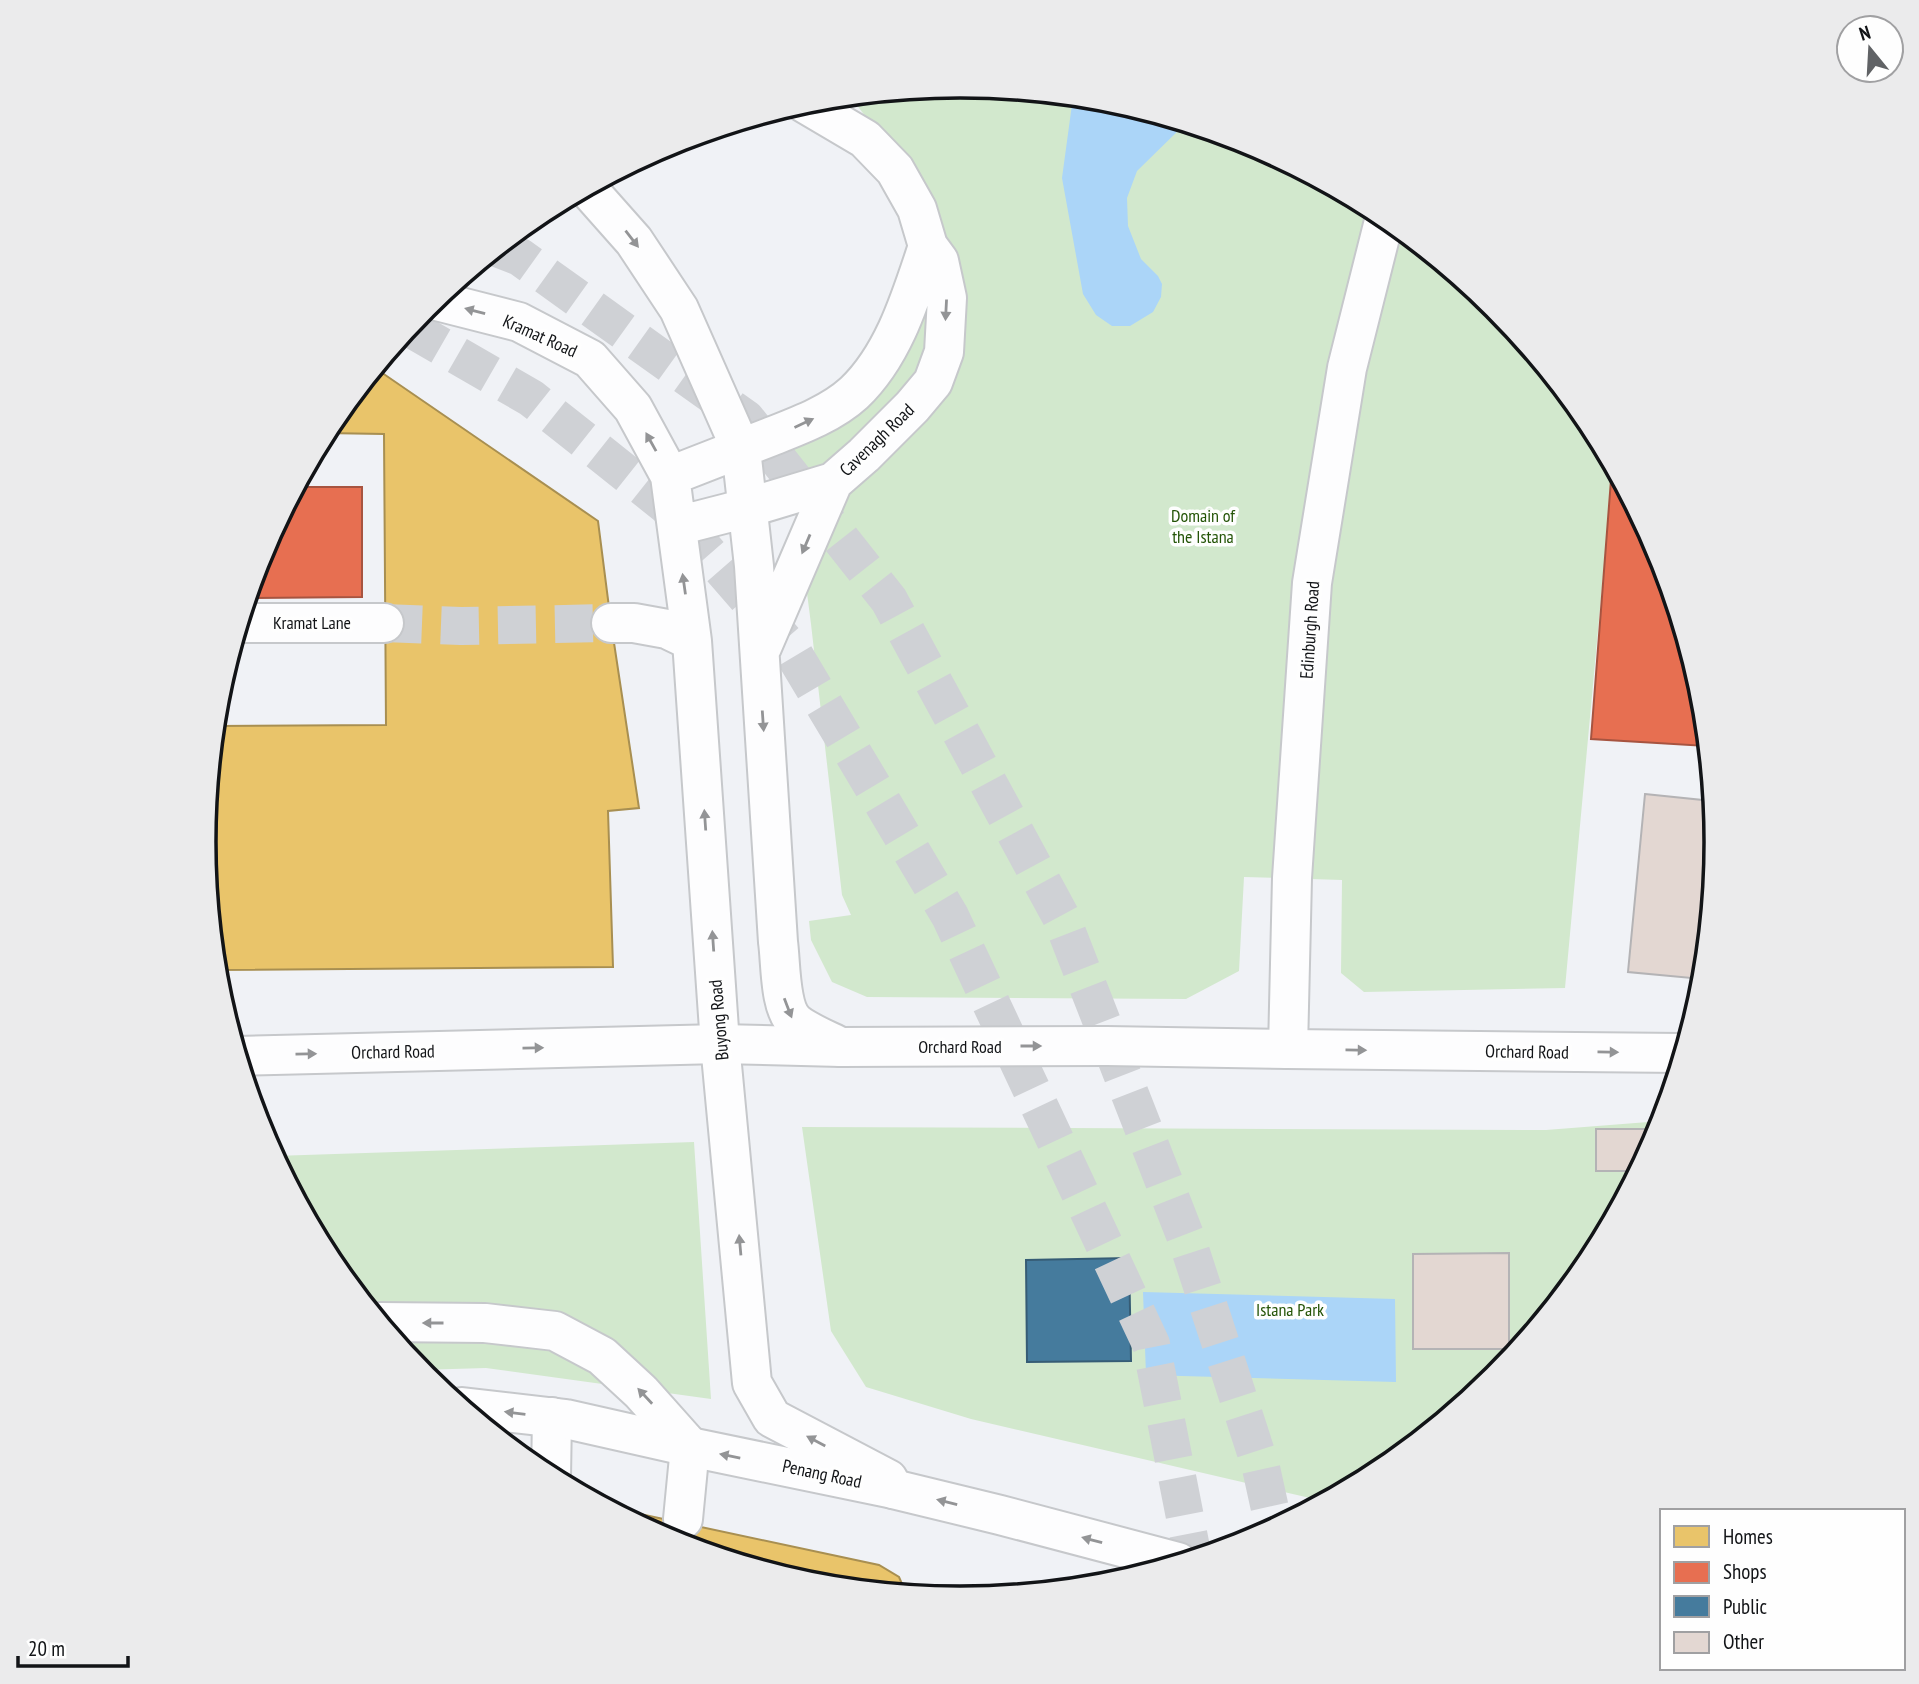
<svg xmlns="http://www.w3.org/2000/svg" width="1919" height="1684" font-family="'PT Sans Narrow',sans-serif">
<rect width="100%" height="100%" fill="#f0f2f6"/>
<!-- green -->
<path fill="#d2e8cd" d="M959,86L1107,100L1249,143L1380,213L1495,308L1589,422L1613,468L1565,988L1364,992L1341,973L1342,880L1244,877L1239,971L1186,999L867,997L832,982L811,940L809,921L851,915L842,895L811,624L786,430L887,367L918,186L850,96Z
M1661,1121L1658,1132L1588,1262L1494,1377L1379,1471L1323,1501L971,1419L866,1387L831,1331L802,1127L1546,1130Z
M694,1142L711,1399L486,1368L419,1370L330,1262L274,1156Z"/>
<!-- water -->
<path fill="#abd5f8" d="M1073,97L1107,100L1185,124L1137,171L1127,198L1128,226L1141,259L1158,276L1162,284L1161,297L1153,312L1130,326H1112L1096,315L1083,294L1062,178Z
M1143,1292L1395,1299L1396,1382L1146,1375Z"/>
<!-- homes -->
<path fill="#e9c46a" stroke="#a88f51" stroke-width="2" d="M375,368L598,521L611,623L639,808L608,811L613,967L216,970L203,842L215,726L386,725L384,434L325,433L331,422Z
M612,1508L879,1565L899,1577L906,1593L812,1584L670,1541L613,1510Z"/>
<!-- shops -->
<path fill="#e76f51" stroke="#a75440" stroke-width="2" d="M1612,467L1658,553L1701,695L1706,746L1591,739Z
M296,487H362V597L247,598L261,552Z"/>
<!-- public -->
<path fill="#457b9d" stroke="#365c75" stroke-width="2" d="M1129,1258L1131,1361L1027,1362L1026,1260Z"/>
<!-- building -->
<path fill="#e3d7d2" stroke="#b4b3b5" stroke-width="2" d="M1645,794L1712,801L1716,842L1702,979L1628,972Z
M1596,1129H1659L1637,1171H1596Z
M1509,1253V1349H1413V1254Z"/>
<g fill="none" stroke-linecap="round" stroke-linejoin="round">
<!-- minor-tunnel -->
<path stroke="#cfd1d5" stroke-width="38" stroke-dasharray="38 19" stroke-linecap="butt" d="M384,623L461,626L611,623"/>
<!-- highway-tunnel -->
<path stroke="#cfd1d5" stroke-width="38" stroke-dasharray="38 19" stroke-linecap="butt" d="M497,248L520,257L746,419L889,600L1061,917L1188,1243L1261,1468L1274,1527
M408,327L531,398L667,506L789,646L950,916L1151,1344L1193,1558"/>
<!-- minor casing -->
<g stroke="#c6c8cb" stroke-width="42">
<path id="minor" d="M433,300L519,322L590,359L633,408L670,476L692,641L720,1044L752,1383L772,1418L888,1479L893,1489
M741,449L754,566L778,942C781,962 779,1009 796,1023C807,1032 827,1040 841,1047
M670,476C703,463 736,450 770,437C798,426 831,414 854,393C894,355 911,297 928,246
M677,526L747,508L833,482L864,455L912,407L933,382L944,352L947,298L939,261L928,246L917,209L895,170L865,139L804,103
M239,623H384
M611,623H634L667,629L692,641
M762,647L833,482
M1288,1049L1292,878L1312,583L1347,368L1385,217
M380,1322L485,1323L555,1331L602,1356L641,1392L690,1447L683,1519
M551,1477L552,1417"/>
</g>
<!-- major casing -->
<g stroke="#c6c8cb" stroke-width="42">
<path id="major" d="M238,1056L720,1044L841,1047L1107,1046L1288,1049L1682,1053
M462,1407L566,1419L690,1447L893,1489L1000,1515L1178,1562"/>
</g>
<!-- highway casing -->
<g stroke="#c6c8cb" stroke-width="42">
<path id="highway" d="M587,188L634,241L679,309L741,449"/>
</g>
<!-- minor -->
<use href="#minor" stroke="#fdfdfe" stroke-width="38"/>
<!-- major -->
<use href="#major" stroke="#fdfdfe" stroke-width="38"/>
<!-- highway -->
<use href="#highway" stroke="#fdfdfe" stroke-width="38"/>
</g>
<!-- one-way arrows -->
<defs><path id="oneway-solid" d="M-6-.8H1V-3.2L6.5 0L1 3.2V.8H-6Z" transform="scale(1.75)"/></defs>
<g fill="#939496">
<use href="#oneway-solid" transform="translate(632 239) rotate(52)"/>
<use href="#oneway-solid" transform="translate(946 310) rotate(93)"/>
<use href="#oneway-solid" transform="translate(475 311) rotate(-165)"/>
<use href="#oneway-solid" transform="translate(804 423) rotate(-25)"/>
<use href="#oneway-solid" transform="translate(651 442) rotate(-119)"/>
<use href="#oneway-solid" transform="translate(806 544) rotate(113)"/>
<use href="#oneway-solid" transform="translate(684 584) rotate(-98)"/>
<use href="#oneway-solid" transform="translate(763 721) rotate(86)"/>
<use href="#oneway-solid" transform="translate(705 820) rotate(-94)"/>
<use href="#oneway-solid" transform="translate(713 941) rotate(-94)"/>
<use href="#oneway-solid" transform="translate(788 1008) rotate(69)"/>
<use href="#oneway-solid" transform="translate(1031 1046)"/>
<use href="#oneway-solid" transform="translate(533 1048) rotate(-1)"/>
<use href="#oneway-solid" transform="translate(1356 1050) rotate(1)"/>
<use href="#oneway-solid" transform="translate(1608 1052) rotate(1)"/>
<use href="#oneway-solid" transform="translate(306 1054) rotate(-1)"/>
<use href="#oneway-solid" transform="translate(740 1245) rotate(-95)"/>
<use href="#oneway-solid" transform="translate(433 1323) rotate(-180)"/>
<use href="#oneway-solid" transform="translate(645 1396) rotate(-133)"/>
<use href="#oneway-solid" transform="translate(515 1413) rotate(-173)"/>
<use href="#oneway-solid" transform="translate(816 1441) rotate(-152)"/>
<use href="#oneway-solid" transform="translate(730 1456) rotate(-168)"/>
<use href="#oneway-solid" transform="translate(947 1502) rotate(-166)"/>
<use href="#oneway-solid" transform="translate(1092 1540) rotate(-165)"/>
</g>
<g text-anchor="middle" stroke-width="7" stroke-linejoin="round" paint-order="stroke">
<!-- street labels -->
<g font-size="18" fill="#121417" stroke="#fefefe">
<text transform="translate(540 336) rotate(24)" y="6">Kramat Road</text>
<text transform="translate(877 440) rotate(-44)" y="6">Cavenagh Road</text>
<text x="312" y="629">Kramat Lane</text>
<text transform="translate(1310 630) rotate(-86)" y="6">Edinburgh Road</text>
<text transform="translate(719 1020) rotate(-95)" y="6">Buyong Road</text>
<text x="960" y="1053">Orchard Road</text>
<text transform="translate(393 1052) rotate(-1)" y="6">Orchard Road</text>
<text transform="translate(1527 1052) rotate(1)" y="6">Orchard Road</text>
<text transform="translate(822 1474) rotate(12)" y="6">Penang Road</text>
</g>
<!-- park labels -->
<g font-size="18" fill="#245407" stroke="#fefefe">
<text x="1203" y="522">Domain of<tspan x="1203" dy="21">the Istana</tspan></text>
<text x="1290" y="1316">Istana Park</text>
</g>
</g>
<!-- crop -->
<path d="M0 0H1919V1684H0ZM216 842a744 744 0 1 1 1488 0a744 744 0 1 1-1488 0Z" fill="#ebebec" fill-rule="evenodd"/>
<path fill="none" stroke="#121417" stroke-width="3.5" d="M216 842a744 744 0 1 1 1488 0a744 744 0 1 1-1488 0Z"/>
<!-- legend -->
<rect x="1660" y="1509" width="245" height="161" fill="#fefefe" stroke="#a0a0a2" stroke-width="2"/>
<rect x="1674" y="1526" width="35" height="21" fill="#e9c46a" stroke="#a0a0a2" stroke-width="2"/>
<text x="1723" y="1544" font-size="21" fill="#121417">Homes</text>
<rect x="1674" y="1562" width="35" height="21" fill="#e76f51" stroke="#a0a0a2" stroke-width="2"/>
<text x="1723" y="1579" font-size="21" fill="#121417">Shops</text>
<rect x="1674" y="1596" width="35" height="21" fill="#457b9d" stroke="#a0a0a2" stroke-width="2"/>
<text x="1723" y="1614" font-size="21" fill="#121417">Public</text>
<rect x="1674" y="1632" width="35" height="21" fill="#e3d7d2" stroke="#a0a0a2" stroke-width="2"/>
<text x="1723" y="1649" font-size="21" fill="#121417">Other</text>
<!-- north arrow -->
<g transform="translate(1870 49) rotate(342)"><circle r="33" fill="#fefefe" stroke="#a0a0a2" stroke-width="2"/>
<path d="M0-5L12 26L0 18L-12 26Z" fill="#606265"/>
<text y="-10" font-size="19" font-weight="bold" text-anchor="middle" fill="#121417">N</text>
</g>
<!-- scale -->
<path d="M18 1656v10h110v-10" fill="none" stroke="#121417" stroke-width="3.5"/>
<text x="28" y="1656" font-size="21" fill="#121417" stroke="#fefefe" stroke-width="5" paint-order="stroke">20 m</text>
</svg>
